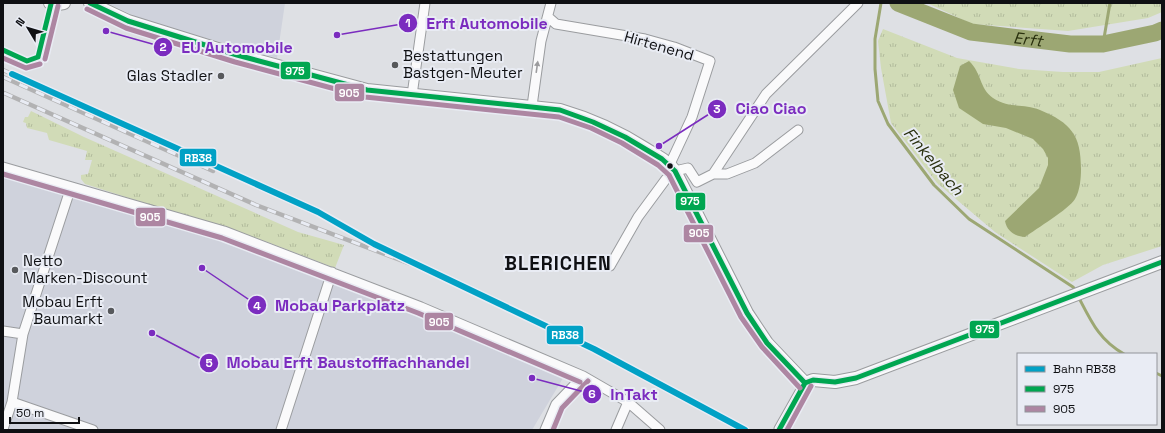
<svg xmlns="http://www.w3.org/2000/svg" width="1165" height="433" font-family="'Space Grotesk',sans-serif">
<defs>
<pattern id="grass-tufts" width="24" height="20" patternUnits="userSpaceOnUse"><rect width="24" height="20" fill="#d1dbb7"/><path d="M3 7l-1-3M5 7V3M7 7l1-3M15 17l-1-3M17 17v-4M19 17l1-3" fill="none" stroke="#b2bb9c"/></pattern>
</defs>
<rect width="100%" height="100%" fill="#dee0e4"/>
<!-- built -->
<path fill="#cfd2dc" d="M107,3H285L277,58L145,21Z
M3,174L62,192L215,235L324,275L566,373L532,430H3Z"/>
<!-- grass -->
<path fill="url(#grass-tufts)" d="M927,3H1162V12L1148,18L1068,31L972,24Z
M883,29L957,58L1019,69L1063,72H1099L1162,58V246L1103,265L1072,282L995,232L937,183L891,123L881,68L878,41Z
M31,111L84,137L298,232L344,245L335,268L267,242L85,184L81,179V175L88,174L92,160H85L87,151L49,140L47,133L27,128L26,123L23,122L25,117H28Z"/>
<!-- water -->
<path fill="#9ca773" d="M969,61C982,73 979,88 993,98C1009,109 1023,103 1040,110C1071,123 1081,135 1081,169C1081,178 1080,191 1075,199C1069,209 1036,229 1025,237C1014,236 1007,231 1005,221L1039,188L1048,165V158L1043,149L1033,139L1006,128L983,124L959,108L953,90L960,66Z"/>
<g fill="none" stroke-linecap="round" stroke-linejoin="round">
<!-- stream -->
<path stroke="#9ca773" stroke-width="3" d="M881,3L875,39V69L878,101L888,124L934,185L969,219L1073,287L1076,291
M1103,44L1110,3
M1078,296C1091,321 1099,340 1124,354
M1156,373L1162,376"/>
<!-- river -->
<path stroke="#9ca773" stroke-width="17" id="s1" d="M898,3L971,32L1070,44H1103L1155,33L1162,30"/>
<!-- street casing -->
<g stroke="#9a9c9f" stroke-width="11">
<path id="street" d="M548,17L556,24L645,39L674,47L710,61L692,117L670,164
M412,95L425,3
M532,106L541,41L551,3
M3,167L224,231L421,307L583,376L628,402L660,430
M713,174L766,94L858,3
M610,266L638,217L666,179L675,171L688,168L697,182L713,174H727L755,163L798,130
M3,331L23,334
M12,402L93,430
M3,429L12,402L23,334L71,187
M779,429L805,383
M281,430L332,272
M545,430L556,404L583,376
M616,430L628,402"/>
</g>
<!-- secondary casing -->
<g stroke="#9a9c9f" stroke-width="14">
<path id="secondary" d="M50,3L58,4L64,3
M90,3L128,21L237,55L367,90L560,110C591,119 618,131 646,149C657,156 668,161 675,171L747,313L767,343L805,383L813,380L835,382L856,378L1162,262"/>
</g>
<!-- street -->
<use href="#street" stroke="#fafafb" stroke-width="9"/>
<!-- secondary -->
<use href="#secondary" stroke="#fafafb" stroke-width="12"/>
<!-- rail casing -->
<g stroke="#b2b2b3" stroke-width="4.5">
<path id="rail" d="M3,70L12,74
M3,77L213,171
M4,93L256,205L437,274"/>
</g>
<!-- rail -->
<use href="#rail" stroke="#e9ecf4" stroke-width="3" stroke-dasharray="9" stroke-linecap="butt"/>
<!-- bus-1 casing -->
<g stroke="#e9ecf4" stroke-width="8">
<path id="bus-1" d="M90,3L128,21L237,55L367,90L560,110L593,122L625,137L662,159L675,171L747,313L767,343L805,383
M3,50L27,61L38,57
M38,57L51,4
M805,383L813,380L835,382L856,378L1162,262
M779,430L805,383"/>
</g>
<!-- bus-2 casing -->
<g stroke="#e9ecf4" stroke-width="8">
<path id="bus-2" d="M87,9L126,28L235,62L365,97L559,117L591,128L622,143L658,165L669,175L741,317L762,347L800,388
M3,58L26,68L40,64
M45,59L58,6
M3,174L222,238L418,313L580,382
M553,430L562,408L588,381
M787,430L811,386"/>
</g>
<!-- bus-1 -->
<use href="#bus-1" stroke="#00a651" stroke-width="5"/>
<!-- bus-2 -->
<use href="#bus-2" stroke="#ad86a2" stroke-width="5"/>
<!-- rail-1 casing -->
<g stroke="#e9ecf4" stroke-width="9">
<path id="rail-1" d="M12,74L318,212L374,244L594,349L745,430"/>
</g>
<!-- rail-1 -->
<use href="#rail-1" stroke="#01a1c5" stroke-width="6"/>
</g>
<!-- one-way arrows -->
<defs><path id="oneway-solid" d="M-6-.8H1V-3.2L6.5 0L1 3.2V.8H-6Z"/></defs>
<use fill="#9c9c9e" href="#oneway-solid" transform="translate(537 67) rotate(-82)"/>
<!-- markers -->
<g fill="#57595c" stroke="#e9ecf4" stroke-width="1.5">
<circle cx="395" cy="65" r="4"/>
<circle cx="221" cy="76" r="4"/>
<circle cx="15" cy="270" r="4"/>
<circle cx="111" cy="311" r="4"/>
</g>
<circle fill="#0f1013" stroke="#e9ecf4" stroke-width="1.5" cx="670" cy="166" r="3.5"/>
<g text-anchor="middle" stroke-width="4" stroke-linejoin="round" paint-order="stroke">
<!-- street labels -->
<g font-size="15" fill="#0f1013" stroke="#e9ecf4">
<text transform="translate(659 46) rotate(16)" y="5">Hirtenend</text>
</g>
<!-- poi labels -->
<g font-size="15" fill="#0f1013" stroke="#e9ecf4" text-anchor="start">
<text x="403" y="61">Bestattungen<tspan x="403" dy="17">Bastgen-Meuter</tspan></text>
<text x="213" y="81" text-anchor="end">Glas Stadler</text>
<text x="23" y="266">Netto<tspan x="23" dy="17">Marken-Discount</tspan></text>
<text x="103" y="307" text-anchor="end">Mobau Erft<tspan x="103" dy="17">Baumarkt</tspan></text>
</g>
<!-- water labels -->
<g font-size="16" font-style="italic" fill="#282f0d" stroke="#e9ecf4">
<text dy="6" stroke="none"><textPath href="#s1" startOffset="136">Erft</textPath></text>
<text transform="translate(934 161) rotate(50)" y="6">Finkelbach</text>
</g>
<!-- district labels -->
<g font-size="19" font-weight="bold" letter-spacing="1" fill="#0f1013" stroke="#e9ecf4">
<text x="558" y="270">BLERICHEN</text>
</g>
</g>
<!-- callouts -->
<path fill="none" stroke="#7b2cbf" stroke-width="1.5" d="M337 35L408 23M106 31L163 47M659 146L717 109M202 268L257 305M152 333L209 363M532 378L592 394"/>
<g fill="#7b2cbf" stroke="#e9ecf4" stroke-width="1.5">
<circle cx="337" cy="35" r="4"/>
<circle cx="106" cy="31" r="4"/>
<circle cx="659" cy="146" r="4"/>
<circle cx="202" cy="268" r="4"/>
<circle cx="152" cy="333" r="4"/>
<circle cx="532" cy="378" r="4"/>
<circle cx="408" cy="23" r="10"/>
<circle cx="163" cy="47" r="10"/>
<circle cx="717" cy="109" r="10"/>
<circle cx="257" cy="305" r="10"/>
<circle cx="209" cy="363" r="10"/>
<circle cx="592" cy="394" r="10"/>
</g>
<g font-size="12" text-anchor="middle" font-weight="bold" fill="#fff">
<text x="408" y="27">1</text>
<text x="163" y="51">2</text>
<text x="717" y="113">3</text>
<text x="257" y="310">4</text>
<text x="209" y="367">5</text>
<text x="592" y="398">6</text>
</g>
<g font-size="16" text-anchor="middle" font-weight="bold" fill="#7b2cbf" stroke="#e9ecf4" stroke-width="4" stroke-linejoin="round" paint-order="stroke">
<text x="487" y="29">Erft Automobile</text>
<text x="237" y="53">EU Automobile</text>
<text x="771" y="114">Ciao Ciao</text>
<text x="340" y="311">Mobau Parkplatz</text>
<text x="348" y="368">Mobau Erft Baustofffachhandel</text>
<text x="634" y="400">InTakt</text>
</g>
<g stroke="#e9ecf4" stroke-width="1.5">
<rect x="280" y="61" width="31" height="19" rx="4" fill="#00a651"/>
<rect x="334" y="83" width="31" height="19" rx="4" fill="#ad86a2"/>
<rect x="179" y="148" width="38" height="19" rx="4" fill="#01a1c5"/>
<rect x="675" y="192" width="31" height="19" rx="4" fill="#00a651"/>
<rect x="135" y="207" width="31" height="20" rx="4" fill="#ad86a2"/>
<rect x="683" y="224" width="31" height="19" rx="4" fill="#ad86a2"/>
<rect x="424" y="312" width="30" height="19" rx="4" fill="#ad86a2"/>
<rect x="969" y="320" width="31" height="19" rx="4" fill="#00a651"/>
<rect x="546" y="325" width="38" height="20" rx="4" fill="#01a1c5"/>
</g>
<g font-size="11" text-anchor="middle" font-weight="bold" fill="#fff">
<text x="295" y="75">975</text>
<text x="349" y="97">905</text>
<text x="198" y="162">RB38</text>
<text x="690" y="205">975</text>
<text x="150" y="221">905</text>
<text x="699" y="237">905</text>
<text x="439" y="326">905</text>
<text x="985" y="333">975</text>
<text x="565" y="339">RB38</text>
</g>
<!-- border -->
<rect width="1165" height="433" fill="none" stroke="#0f1013" stroke-width="8"/>
<!-- legend -->
<rect x="1017" y="353" width="140" height="72" fill="#e9ecf4" stroke="#92949a"/>
<rect x="1025" y="366" width="20" height="6" fill="#01a1c5" stroke="#92949a"/>
<text x="1053" y="373" font-size="12" fill="#0f1013">Bahn RB38</text>
<rect x="1025" y="386" width="20" height="6" fill="#00a651" stroke="#92949a"/>
<text x="1053" y="393" font-size="12" fill="#0f1013">975</text>
<rect x="1025" y="406" width="20" height="6" fill="#ad86a2" stroke="#92949a"/>
<text x="1053" y="413" font-size="12" fill="#0f1013">905</text>
<!-- north arrow -->
<g transform="translate(28 28) rotate(308)" stroke="#e9ecf4" stroke-width="3" paint-order="stroke">
<path d="M0-3L7 15L0 10L-7 15Z" fill="#0f1013"/>
<text y="-6" font-size="11" font-weight="bold" text-anchor="middle" fill="#0f1013">N</text>
</g>
<!-- scale -->
<path d="M10 417v6h69v-6" fill="none" stroke="#0f1013" stroke-width="2"/>
<text x="16" y="417" font-size="12" fill="#0f1013" stroke="#e9ecf4" stroke-width="3" paint-order="stroke">50 m</text>
</svg>
